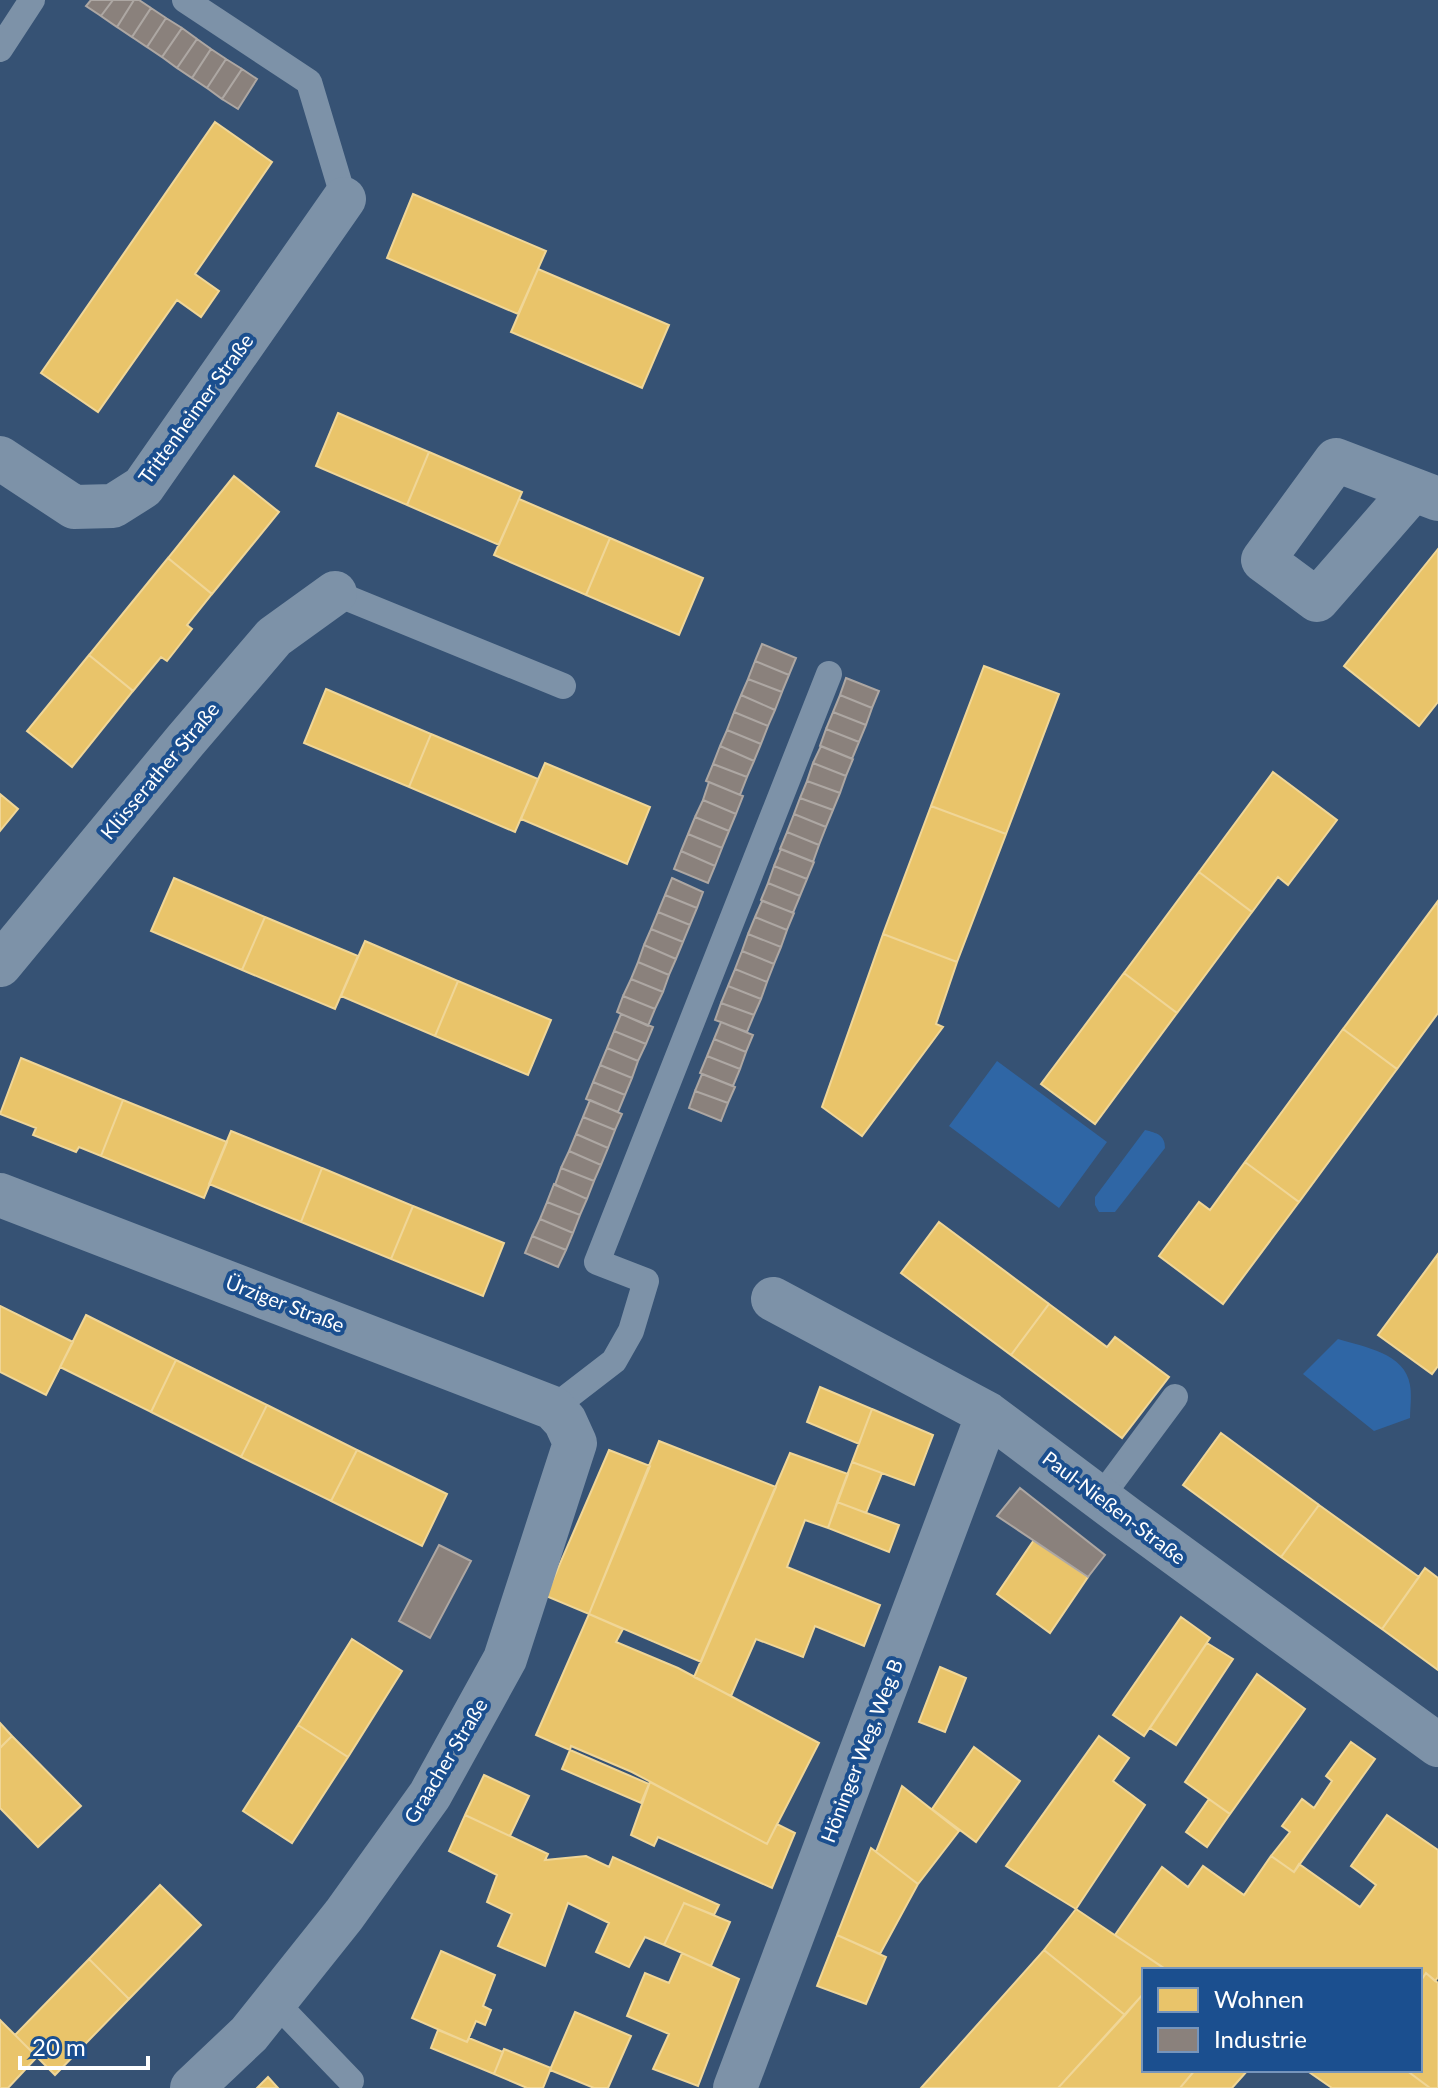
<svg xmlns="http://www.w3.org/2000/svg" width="1438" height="2088" font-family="Lato,sans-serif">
<rect width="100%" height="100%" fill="#365274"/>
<!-- green -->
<path fill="#2f66a5" d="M997,1061L1107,1142L1059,1208L949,1126Z
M1145,1130C1157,1133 1165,1135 1165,1148L1115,1212H1099L1095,1205V1197Z
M1338,1339C1364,1347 1405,1353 1410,1385C1412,1396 1410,1408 1410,1418L1374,1431L1303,1374Z"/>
<!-- homes -->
<path fill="#e9c46a" stroke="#f0d697" stroke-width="2" d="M215,122L272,162L195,274L219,291L201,317L177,300L98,412L41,373Z
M413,194L546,251L518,314L387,258Z
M538,269L669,325L642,388L511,332Z
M338,413L429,452L407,505L316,466Z
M429,452L522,492L499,545L407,505Z
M234,476L279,512L212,594L168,558Z
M519,499L610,538L586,595L494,555Z
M610,538L703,578L679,635L586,595Z
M1438,549V702L1419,726L1344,666Z
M168,558L212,594L187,625L192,629L167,661L161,657L133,691L89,655Z
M89,655L133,691L72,767L27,731Z
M984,666L1059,694L1006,834L931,806Z
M326,689L431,734L409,787L304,743Z
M431,734L538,779L515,832L409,787Z
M545,763L650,807L627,864L521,819Z
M1273,772L1337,820L1288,885L1278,877L1252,912L1199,872Z
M0,794L18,809L0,831Z
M931,806L1006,834L957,962L883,934Z
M1199,872L1252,912L1177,1013L1124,973Z
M174,878L265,917L242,970L151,931Z
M1438,901V1013L1397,1069L1343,1029Z
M265,917L358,956L335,1009L242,970Z
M883,934L957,962L936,1024L943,1027L862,1136L822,1107Z
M365,941L458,981L435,1036L341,996Z
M1124,973L1177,1013L1095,1124L1041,1084Z
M458,981L551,1020L528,1075L435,1036Z
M1343,1029L1397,1069L1299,1202L1245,1162Z
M21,1058L123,1100L101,1156L79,1147L76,1152L33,1135L36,1128L0,1114Z
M123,1100L227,1142L204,1198L101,1156Z
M231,1131L322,1168L301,1222L209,1184Z
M1245,1162L1299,1202L1223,1304L1159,1256L1199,1202L1210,1210Z
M322,1168L413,1206L391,1259L301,1222Z
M413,1206L504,1243L483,1296L391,1259Z
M939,1222L1049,1304L1011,1355L901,1273Z
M1438,1254V1366L1432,1374L1378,1335Z
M1049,1304L1107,1347L1115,1337L1169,1377L1122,1438L1011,1355Z
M0,1306L73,1342L46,1395L0,1372Z
M86,1315L176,1360L151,1412L60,1367Z
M176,1360L267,1405L241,1457L151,1412Z
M820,1387L872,1409L859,1444L807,1422Z
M267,1405L357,1450L331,1501L241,1457Z
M872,1409L933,1435L914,1485L852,1462Z
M1221,1433L1319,1505L1281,1557L1183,1485Z
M659,1441L776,1487L701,1662L589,1614Z
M357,1450L447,1494L422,1546L331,1501Z
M609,1450L650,1466L589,1614L546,1596Z
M790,1453L848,1474L828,1528L805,1520L787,1567L880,1605L864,1646L815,1626L803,1657L756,1639L731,1696L694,1677Z
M852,1462L882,1473L866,1513L837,1502Z
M837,1502L899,1525L889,1552L828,1528Z
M1319,1505L1419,1577L1382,1629L1281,1557Z
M1034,1540L1088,1577L1050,1633L997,1594Z
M1425,1568L1438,1578V1670L1382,1629Z
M589,1614L623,1629L616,1642L678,1668L819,1743L767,1844L632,1772L571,1746L570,1750L536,1735Z
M1181,1617L1210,1638L1144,1736L1113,1715Z
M352,1639L402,1671L348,1757L298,1725Z
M1207,1643L1233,1659L1176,1745L1150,1728Z
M940,1667L966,1678L945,1732L919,1722Z
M1257,1674L1305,1709L1230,1814L1185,1782Z
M0,1723L12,1736L0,1748Z
M298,1725L348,1757L292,1843L243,1811Z
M12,1736L81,1806L38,1847L0,1808V1748Z
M1099,1736L1129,1758L1113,1781L1145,1805L1076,1909L1006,1866Z
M1351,1742L1375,1759L1294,1872L1271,1856L1290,1832L1282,1826L1302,1799L1314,1808L1332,1781L1326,1776Z
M974,1747L1020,1781L976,1842L932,1809Z
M570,1750L649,1784L641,1803L562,1769Z
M484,1775L529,1796L510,1836L465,1815Z
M650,1782L767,1844L777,1824L795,1833L772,1888L658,1837L654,1846L631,1835Z
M902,1786L959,1831L918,1884L876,1852Z
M1209,1799L1230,1814L1207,1847L1186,1832Z
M465,1815L548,1854L545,1860L586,1856L609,1867L613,1857L719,1905L714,1915L684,1903L664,1945L645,1937L629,1967L596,1952L609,1923L568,1903L545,1966L498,1946L512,1914L487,1902L497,1875L449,1851Z
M1387,1815L1438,1850V1977L1435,1981L1426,1973L1420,1982V1970H1167L1115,1935L1162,1867L1188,1887L1203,1866L1244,1895L1271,1856L1294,1872L1299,1864L1360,1907L1376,1885L1351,1866Z
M871,1848L918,1884L880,1954L837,1935Z
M160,1885L201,1925L129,1999L89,1959Z
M684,1903L730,1922L711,1966L664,1945Z
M1076,1909L1165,1969L1144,1970V1993L1125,2015L1044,1950Z
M837,1935L886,1957L866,2004L817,1986Z
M1044,1950L1125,2015L1058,2088H921Z
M441,1951L495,1975L483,2006L491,2010L485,2025L476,2021L467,2042L412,2018Z
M682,1953L739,1979L698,2086L653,2069L669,2034L627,2016L645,1973L669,1983Z
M89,1959L129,1999L55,2075L15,2035Z
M1426,1973L1438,1983V2088H1430L1406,2070H1420V1982Z
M1144,1993V2070H1195L1180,2088H1058Z
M575,2012L631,2036L608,2088H594L550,2070Z
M0,2020L37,2057L8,2088H0Z
M438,2030L467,2042L469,2038L503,2052L494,2074L431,2048Z
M504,2049L551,2068L543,2088H527L494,2074Z
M1195,2070H1248L1232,2088H1180Z
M1306,2070H1406L1430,2088H1332Z
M268,2077L278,2088H257Z"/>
<!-- industry -->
<path fill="#8a817c" stroke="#ada7a3" stroke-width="2" d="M91,0H113L101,16L86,6Z
M113,0H134L117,27L101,16Z
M134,0H139L151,8L132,37L117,27Z
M151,8L166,18L147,47L132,37Z
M166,18L182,28L162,57L147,47Z
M182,28L197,39L177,68L162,57Z
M197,39L211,49L192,78L177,68Z
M211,49L226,59L207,88L192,78Z
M226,59L242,69L222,99L207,88Z
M242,69L257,79L238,109L222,99Z
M762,644L796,658L789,675L755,661Z
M755,661L789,675L782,692L748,679Z
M846,678L879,691L872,708L840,695Z
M748,679L782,692L775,710L741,695Z
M741,695L775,710L768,726L734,712Z
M840,695L872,708L866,725L833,712Z
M734,712L768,726L761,744L727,730Z
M833,712L866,725L859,742L826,729Z
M826,729L859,742L852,759L820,746Z
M727,730L761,744L754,761L720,746Z
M720,746L754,761L747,777L713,764Z
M821,746L853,759L846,776L813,763Z
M813,763L846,776L840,793L807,781Z
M713,764L747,777L740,795L706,781Z
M807,781L840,793L833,810L800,798Z
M709,782L743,796L736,814L703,800Z
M800,798L833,810L826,827L794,814Z
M703,800L736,814L729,831L695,817Z
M794,814L826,827L819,845L787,832Z
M695,817L729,831L722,848L688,834Z
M787,832L819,845L813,862L780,849Z
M688,834L722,848L715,866L681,851Z
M781,849L814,862L807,879L774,866Z
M681,851L715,866L708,883L674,869Z
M774,866L807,879L800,896L768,883Z
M672,878L703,892L697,908L665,895Z
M768,883L800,896L793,913L761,900Z
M665,895L697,908L690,925L658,912Z
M762,901L794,913L787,930L755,917Z
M658,912L690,925L683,942L651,929Z
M755,917L787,930L781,947L748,934Z
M651,929L683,942L676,959L644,945Z
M748,934L781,947L774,964L742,951Z
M644,945L676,959L669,975L638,962Z
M742,951L774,964L767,982L735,969Z
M638,962L669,975L663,992L631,979Z
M735,969L767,982L761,999L728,986Z
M631,979L663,992L655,1009L623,996Z
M728,986L761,999L754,1015L721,1003Z
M623,996L655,1009L648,1026L617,1012Z
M721,1003L754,1015L747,1032L715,1020Z
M621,1014L653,1027L646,1044L614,1031Z
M721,1022L753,1035L746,1052L714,1039Z
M614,1031L646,1044L638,1061L607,1048Z
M714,1039L746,1052L740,1069L707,1056Z
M607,1048L638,1061L632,1078L600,1065Z
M707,1056L740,1069L733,1086L700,1073Z
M600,1065L632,1078L625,1095L593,1082Z
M702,1074L735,1087L728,1103L695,1091Z
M593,1082L625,1095L618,1112L586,1099Z
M695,1091L728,1103L721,1121L689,1108Z
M590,1100L622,1114L615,1130L583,1117Z
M583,1117L615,1130L608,1148L576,1134Z
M576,1134L608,1148L601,1165L569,1151Z
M569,1151L601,1165L594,1181L561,1168Z
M561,1168L594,1181L587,1199L555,1185Z
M554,1184L587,1199L580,1215L547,1202Z
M547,1202L580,1215L573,1233L540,1219Z
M540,1219L573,1233L566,1250L532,1236Z
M532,1236L566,1250L558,1267L525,1253Z
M1020,1488L1105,1555L1088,1577L997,1516Z
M439,1545L471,1561L430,1638L399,1621Z"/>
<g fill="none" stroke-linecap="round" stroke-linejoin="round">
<!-- service -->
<path stroke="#7d92a8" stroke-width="26" d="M185,0L309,82L344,199
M0,49L32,0
M335,593L563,686
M553,1408L614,1361L631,1331L646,1281L597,1262L829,674
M1100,1498L1175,1397
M275,2002L351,2081"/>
<!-- minor -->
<path stroke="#7d92a8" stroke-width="44" d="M0,458L74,507L113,506L143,487L344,199
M1412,491L1317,600L1263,560L1336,460L1438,499
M0,965L185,741L274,637L335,593
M0,1195L553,1408L565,1421L575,1443L505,1659L430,1795L344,1915L249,2034L192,2088
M773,1299L988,1414L1128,1519L1438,1745
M735,2088L988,1414"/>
</g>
<g text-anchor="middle" stroke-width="8" stroke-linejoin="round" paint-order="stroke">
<!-- street labels -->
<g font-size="20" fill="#fff" stroke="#1b4f8f">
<text transform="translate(196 409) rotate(-54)" y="7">Trittenheimer Straße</text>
<text transform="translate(160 771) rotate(-50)" y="7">Klüsserather Straße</text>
<text transform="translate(285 1304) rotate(21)" y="7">Ürziger Straße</text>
<text transform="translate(1114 1508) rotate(37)" y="7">Paul-Nießen-Straße</text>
<text transform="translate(862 1751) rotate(-69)" y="7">Höninger Weg, Weg B</text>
<text transform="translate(446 1761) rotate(-59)" y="7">Graacher Straße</text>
</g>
</g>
<!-- legend -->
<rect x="1142" y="1968" width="280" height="104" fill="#1b4f8f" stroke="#7695bc" stroke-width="2"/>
<rect x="1158" y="1988" width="40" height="24" fill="#e9c46a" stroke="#7695bc" stroke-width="2"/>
<text x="1214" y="2008" font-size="24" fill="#ffffff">Wohnen</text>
<rect x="1158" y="2028" width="40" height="24" fill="#8a817c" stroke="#7695bc" stroke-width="2"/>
<text x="1214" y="2048" font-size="24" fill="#ffffff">Industrie</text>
<!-- scale -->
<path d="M20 2056v12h128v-12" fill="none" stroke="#ffffff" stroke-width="4"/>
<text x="32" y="2056" font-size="24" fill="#ffffff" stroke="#1b4f8f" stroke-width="6" paint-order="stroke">20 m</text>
</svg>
